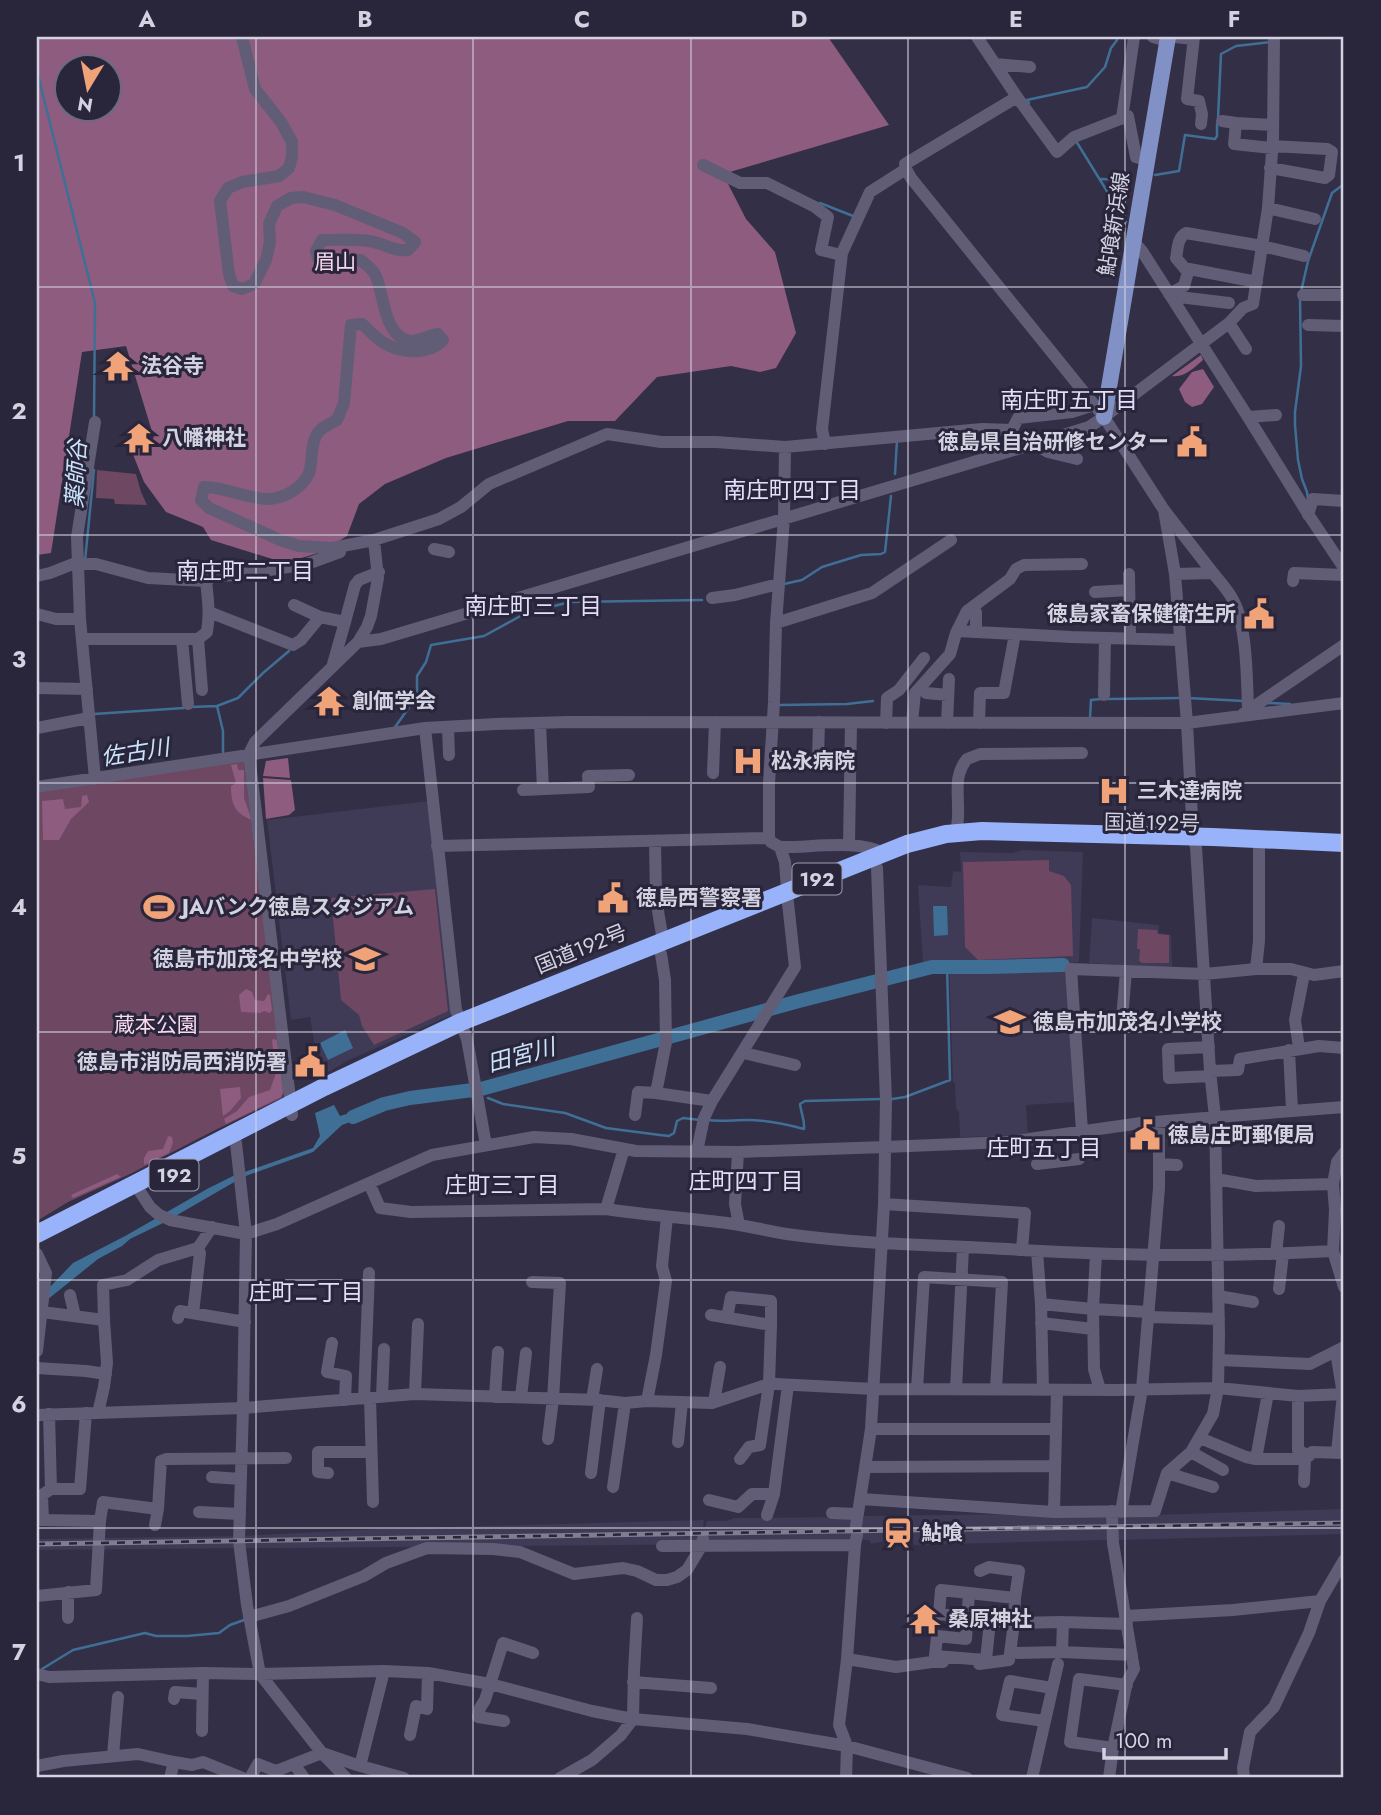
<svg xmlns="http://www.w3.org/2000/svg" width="1381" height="1815" font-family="Jost,'Noto Sans JP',sans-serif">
<rect width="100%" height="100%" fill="#332f46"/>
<!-- built -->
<path fill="#3f3a56" d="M429,801L452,1015L349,1060L328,1072L314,1042L310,1017L291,1020L267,820Z
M1022,850L1083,852L1079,962L1066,963L1074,1102L1026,1105L1028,1133L1003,1136L960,1137L959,1112L956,1108L955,1083L953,1082L949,964L923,963L918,885L951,887L953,871L961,872L960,852L1013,853Z
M1092,918L1159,925V933L1171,935L1172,968L1089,963Z
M1344,1509V1534L1118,1540L1119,1516Z
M1103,1513L1106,1517L1107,1540L914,1545L913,1541H885L871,1544L869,1540H862L850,1543L37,1550V1539L239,1536L377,1529L704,1520L703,1528L705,1527L707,1521H726L734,1518L851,1517L861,1526L864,1516Z"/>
<!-- green -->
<path fill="#6e4763" d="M97,470L136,474L141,492L147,505L115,504L114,499L96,498Z
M243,760L244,762L284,1092L282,1098L215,1130L130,1174L68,1202L37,1221V793Z
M1049,860V871L1064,876L1071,885L1073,956L978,960L965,947L963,862Z
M435,889L448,1011L374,1045L362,1026L359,1015L341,1000L331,898Z
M1138,929L1157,930L1158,934L1169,935V963H1142L1139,961L1140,949H1137Z"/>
<!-- forest -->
<path fill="#8d5c7e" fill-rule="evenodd" d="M37,37H828L889,125L723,174L746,219L775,252L796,333L776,368L760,372L731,366L657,377L615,421H568L446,458L385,484L359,504L347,536L321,552L285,563L211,540L203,527L166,512L144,482L132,452L154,438L126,346L82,352L51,553L37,555ZM66,66H108V108H66Z
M1201,355L1203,360C1194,368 1184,378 1172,376Z
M1203,369L1214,387L1202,404L1192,407L1185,402L1179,389L1192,372Z
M288,758L290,778L263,776L266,761Z
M237,764L238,770H244V798L252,820C235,813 231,805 231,786L236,783L231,765Z
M263,778L291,780L295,810L289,815L266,819Z
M87,795L89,802L71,819L59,840H43L42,801L63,799L65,809L81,807L82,796Z
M246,989L252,992L255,1000L264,1001L268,994L270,995L272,1010L270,1013L264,1011L260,1013L241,1012L239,995Z
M273,1039L277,1040L283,1092L281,1097L226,1124L224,1119L237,1111L249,1097L270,1090L276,1073L272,1041Z
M240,1087L241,1098L230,1111L223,1116L220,1089Z
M168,1136L172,1137L173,1143L169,1153L144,1165V1158L148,1151L163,1149Z
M117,1174L121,1177L73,1198L71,1195Z"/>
<!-- water -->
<path fill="#406f95" d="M933,906H947L948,935L934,936Z
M345,1030L353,1048L328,1060L320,1043Z
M334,1105L340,1116L369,1107L372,1114L342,1125L313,1152L243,1177L165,1222L130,1239L122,1246L98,1259L37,1308V1297L49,1288L73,1263L127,1235L207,1189L233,1176L313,1148L320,1136L315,1113Z"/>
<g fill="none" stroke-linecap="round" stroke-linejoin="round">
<!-- stream -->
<path stroke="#406f95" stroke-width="2.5" d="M37,71L95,303L94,418
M1029,103L1027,100L1087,87L1105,67L1111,48L1117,40
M1218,118L1221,54L1236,46L1271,42
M1076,141L1126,222
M1155,175L1179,171L1185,135L1215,139L1217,136V124
M1101,179L1129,180
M820,203L853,216
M1301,292L1308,261L1332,193L1344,184
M1300,299L1301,366L1295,412V425L1298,460L1302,479L1307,492L1308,500
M895,474L897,440
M85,561L94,470
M784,584L802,580L822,567L861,555L881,554L885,552L891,496
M1188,698L1244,701
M1108,699L1181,698
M1268,703L1290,704
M779,705L847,704L873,701
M217,706L238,698L263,673L289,651
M191,707L217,706L223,731V752
M94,714L184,708
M1090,718L1091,700L1101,699
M393,730L417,696V676L426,662L431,645L484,636L526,613L570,602L702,600
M488,1098L503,1104L565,1113L606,1128L660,1135L669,1136L674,1133L677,1121L683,1118L700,1120
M892,1099L905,1097L950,1080L947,966
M707,1120C721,1122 733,1120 747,1120C767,1120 785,1124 804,1129C805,1120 801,1113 800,1104L805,1101L882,1099
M42,1669L73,1650L145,1633L156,1636H187L219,1633L230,1625L244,1620"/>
<!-- river -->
<path stroke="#406f95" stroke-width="14" d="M353,1117L384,1104L410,1098L481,1089L799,1001L932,967H987L1063,965"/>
<!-- minor -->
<path stroke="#615d76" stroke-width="12" d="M242,37L255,89L281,122L292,142V157L289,168L279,176L242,182L228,188L220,201L229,274L233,286L242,289L254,284L266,260L270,242L269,224L277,206L291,198L303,197L335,205L403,233L415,242L408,250C394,252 384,243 369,241C354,239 338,240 322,240L316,251L318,258L325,263L361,260C366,265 373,269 376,276C384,295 384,339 412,341C420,341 429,335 438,334L443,340C428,356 401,353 384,343C376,338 369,330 362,324L351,325L344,403L337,420C330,424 319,428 316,436C310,447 313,462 309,473C302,488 285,498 269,499C247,499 226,487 204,487L201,500L209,508L280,540L299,546L332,548L374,540L439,519L461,507L489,484L607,434L661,442H716L785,447L982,429L1012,430L1018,418L1072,412L1094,405
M977,37L1017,97L1057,152L1074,137L1128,116L1136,157L1146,160
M1153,37L1167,41
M1175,37L1193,39
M1194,37L1187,99L1199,101L1202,114L1201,124
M995,64L1030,67
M1122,118L1134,37
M1222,121L1236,123
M1272,148L1234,144L1236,123L1273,125
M703,165L740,183H767L815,207L828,217L821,250L841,255
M1270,168L1325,178L1329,175L1332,152L1327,149L1272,146
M1268,208L1315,219
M1133,241L1142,251L1248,417L1310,517L1344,568
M1184,268L1257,282
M1169,294L1184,286L1188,272L1176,258C1178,249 1177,238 1186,233L1262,246L1304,256
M1303,295H1344
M1172,298L1179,297L1229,303
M1229,323L1246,349
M1308,325L1344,326
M1248,417L1276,415
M95,422L77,537L80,619L95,779
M825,444L822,429L842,253L870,192L906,169L905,164L1017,97
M1034,444L1048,452L1077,459
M1308,515L1313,499L1344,501
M434,549L449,552
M78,564H96L148,578L206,581L214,576L237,575L307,564L340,552
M1213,573L1164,510L1104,417L1229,323L1243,308L1253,304L1268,208L1273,138L1274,37
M1129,574L1130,638
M1175,574L1213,573C1220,582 1228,590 1233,600C1247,624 1247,682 1248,710
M37,576L50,573L78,562
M183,580L204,566
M1293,581L1294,573L1344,575
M1095,592L1129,590
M712,598L735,595L778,584
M294,605L320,617
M209,612L293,645L301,640L320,617L345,622L333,664
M976,612V632
M37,614L56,619H80
M345,622L355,585L359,580L379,572
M776,623L872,593L951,540
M957,631L1015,634L1004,693H980L979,723
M1015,634L1071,637L1179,640
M82,639H198L207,632C210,614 208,599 206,581
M182,639L188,704
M198,639L202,690
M358,642L381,639L1034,444L1089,427L1104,417L911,178L906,169
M37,688L87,689
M926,693L948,695
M1104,695L1105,638
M1243,714L1344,645
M912,722L915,693L950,654L956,633L967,611L1010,579L1016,569L1024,565L1082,564
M886,723L887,698L899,690L924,658
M947,723L949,679
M540,724L543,789
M448,727L449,755
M37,728L89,718
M425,728L496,724L569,722L1187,723L1344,703
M818,758L819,722
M713,773L715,722
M37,787L425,728L456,1010L467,1039L486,1145
M523,790L589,787L588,776L629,775
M956,832C957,827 958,821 958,815C959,794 953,776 967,759L980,754L1082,753
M655,841L656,899L663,941
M849,845L851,723
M437,846L769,838
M780,847C808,848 859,839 883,853
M661,954L665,980L666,1042L656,1093L712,1101
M1256,969L1259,941V849
M1122,1019L1126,971
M1209,1047L1168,1049L1169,1078L1211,1076
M1299,1048L1295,1020L1304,974
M1289,1050L1292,1110
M744,1051L748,1054L795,1065
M1210,1071L1238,1070L1240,1059L1319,1046L1344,1048
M292,1115L249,754L255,742L358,642L367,627L371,616L378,578L374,540
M635,1115L638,1092L656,1093
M1082,1131L1071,969L1205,974L1256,969H1291L1314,975L1344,971
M236,1143L246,1234L243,1408L239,1541L247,1605L260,1674L322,1753L346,1778
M697,1151L704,1118L712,1101L795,967L788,903L785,862L780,847L771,842L769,838V783L774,702L776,623L784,518L785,447
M738,1152L735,1204L739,1225
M1037,1164L1079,1159
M1159,1164L1177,1165
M1216,1179L1256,1186L1333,1184
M369,1183L380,1208L411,1212L606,1209C646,1215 686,1218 727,1223C749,1226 772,1232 794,1235C870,1245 946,1245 1021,1250C1125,1256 1229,1257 1333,1251L1344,1287
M135,1184L150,1207L158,1214L170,1220L246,1234L277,1224L432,1155L534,1137L571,1139L636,1151L738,1152L885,1147L1007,1142L1141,1123L1344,1107
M884,1204L1025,1213L1022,1250
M606,1209L624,1149
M1037,1251L1041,1304L1043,1390
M1333,1251L1335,1210L1333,1184L1337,1162L1344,1153
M37,1254L46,1273L37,1351
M1276,1254L1279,1226
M532,1282L560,1283L553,1399L548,1439
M1279,1289L1283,1254
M70,1295L75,1316
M1218,1296L1253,1302
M1041,1304L1093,1309L1096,1254
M42,1312L104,1320L107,1363L104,1387L98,1413
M193,1313L200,1253L198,1248
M711,1315L771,1325L769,1384L760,1445L749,1447L740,1459
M1149,1317L1219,1319
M178,1318L180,1311L245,1322
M727,1318L731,1297L771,1301V1325
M104,1320L103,1285L127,1280L158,1260L198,1248L212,1227
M1041,1323L1093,1329
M332,1343L327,1372L346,1376L345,1400
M1336,1352L1343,1394L1337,1452
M1219,1360L1310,1364L1344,1347
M37,1368L86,1371L106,1374
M917,1389L924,1277L1002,1282L996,1389
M956,1389L963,1248
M1100,1390L1094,1369L1093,1309L1149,1312
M415,1394L418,1324
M382,1396L384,1349
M1298,1396V1450L1309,1456
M495,1397L498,1352
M521,1397L526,1353
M364,1398L369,1273
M370,1398L373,1502
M592,1400L597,1369
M647,1401L656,1355L666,1281L662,1266L667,1217
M714,1402L720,1367
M37,1415L243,1408L415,1394L598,1400L625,1403L647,1401L712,1403L769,1384H776L874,1389L1116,1390L1218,1388L1298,1396L1344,1394
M871,1429H1056
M1200,1438L1246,1457L1256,1459H1305L1312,1452L1344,1453
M678,1442L682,1402
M1191,1452L1223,1470
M1256,1459L1268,1393
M866,1467L1055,1466
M328,1473L318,1472V1452H371
M591,1473L600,1400
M1167,1473L1213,1487
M212,1477L241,1479
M1304,1482L1305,1459
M613,1487L625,1403
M51,1489H80L86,1413
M861,1499L1054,1512L1155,1511L1167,1473L1191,1452L1213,1414L1218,1388L1219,1334L1215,1117L1210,1071L1196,847L1193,837L1187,723L1175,574L1164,510
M709,1500L738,1507L752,1494H774L788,1385
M158,1509L161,1461L166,1459L286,1458
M199,1512L240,1514
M1054,1512L1057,1390
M1121,1512L1142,1389L1159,1188V1122
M832,1513L858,1514
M767,1515L774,1494
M37,1520H43L42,1495L51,1489L49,1414
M43,1520L100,1521L103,1502L158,1509L155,1525
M856,1526L871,1429L884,1204L886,1101L877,868
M662,1546L855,1545
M980,1571L989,1567L1019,1571L1015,1598
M969,1593L966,1639L937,1636L935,1656L986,1660L990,1621
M37,1596L96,1590L100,1521
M1126,1616L1233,1610L1320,1601
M249,1617L289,1606L364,1576L386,1563L427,1548L493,1549L520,1552L574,1574L623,1568L637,1571L656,1580H667L677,1577L687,1570L702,1545L703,1539
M68,1618V1592
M1127,1624L1063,1622L1014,1623L1015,1598L941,1590L939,1614L1014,1623L1010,1653L1062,1652L1132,1655
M1062,1652L1063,1622
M847,1659L896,1667L932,1662H943
M979,1664L1009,1660L1010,1653
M37,1674L49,1677L203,1673L260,1674L384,1671L428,1673L490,1684L592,1711L633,1719L747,1729L847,1746L967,1778
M633,1682L711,1688
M174,1699L175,1692L202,1694
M504,1721L478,1717L480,1708L485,1700L503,1643L533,1653
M1044,1721L1002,1715L1010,1681L1052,1688
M202,1731L203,1673
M410,1735L416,1706L427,1709L428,1673
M1113,1748L1070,1742L1079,1679L1127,1685
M113,1755L118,1697
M174,1762L192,1765L203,1762L243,1778
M294,1764L304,1778
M37,1766L63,1761L138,1754L174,1762L170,1778
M360,1766L384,1671
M250,1778L258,1764L276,1771L322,1753L357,1765L404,1778
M560,1778L592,1760L621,1735L633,1719L634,1671L637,1618
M846,1778L847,1746L839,1725L847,1659L855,1545L857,1535
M1032,1778L1058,1664
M1109,1778L1113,1748L1127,1682L1134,1669L1113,1543L1112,1511
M1244,1778L1243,1768L1250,1732L1274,1707L1309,1633L1320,1601L1344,1560"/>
<!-- major -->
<path stroke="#8291c5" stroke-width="16" d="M1104,417L1168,37"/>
<!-- highway -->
<path stroke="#98b3fa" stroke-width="18" d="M37,1234L324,1087L461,1022L907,844L946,834L982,831L1213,837L1344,843"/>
<!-- rail casing -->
<g stroke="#807d90" stroke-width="5">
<path id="rail" d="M37,1544L1344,1523"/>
</g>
<!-- rail -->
<use href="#rail" stroke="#29253b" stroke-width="2.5" stroke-dasharray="8" stroke-linecap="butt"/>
</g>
<!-- grid -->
<path fill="none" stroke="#d3d2e0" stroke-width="2" stroke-opacity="0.55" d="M256,37V1778M473,37V1778M691,37V1778M908,37V1778M1125,37V1778M37,287H1344M37,535H1344M37,783H1344M37,1032H1344M37,1280H1344M37,1528H1344"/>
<!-- icons -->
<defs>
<g id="temple-bare" transform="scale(2.415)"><path d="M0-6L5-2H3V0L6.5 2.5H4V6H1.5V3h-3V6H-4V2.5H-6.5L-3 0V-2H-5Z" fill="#f0a279" stroke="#29253b" stroke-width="2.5" paint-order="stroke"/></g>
<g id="civic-bare" transform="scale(2.415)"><path d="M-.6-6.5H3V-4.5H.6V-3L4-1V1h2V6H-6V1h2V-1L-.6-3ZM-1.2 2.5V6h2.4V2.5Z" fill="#f0a279" stroke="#29253b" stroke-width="2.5" paint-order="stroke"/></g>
<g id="hospital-bare" transform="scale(2.415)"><path d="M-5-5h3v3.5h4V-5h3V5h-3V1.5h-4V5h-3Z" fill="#f0a279" stroke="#29253b" stroke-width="2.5" paint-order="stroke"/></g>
<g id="stadium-bare" transform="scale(2.415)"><path d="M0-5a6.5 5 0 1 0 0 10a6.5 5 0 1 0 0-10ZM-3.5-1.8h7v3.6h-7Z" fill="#f0a279" stroke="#29253b" stroke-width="2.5" paint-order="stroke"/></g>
<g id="school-bare" transform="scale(2.415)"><path d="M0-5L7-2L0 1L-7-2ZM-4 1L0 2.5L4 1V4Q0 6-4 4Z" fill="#f0a279" stroke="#29253b" stroke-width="2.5" paint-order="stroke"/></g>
<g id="station-bare" transform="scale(2.415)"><path d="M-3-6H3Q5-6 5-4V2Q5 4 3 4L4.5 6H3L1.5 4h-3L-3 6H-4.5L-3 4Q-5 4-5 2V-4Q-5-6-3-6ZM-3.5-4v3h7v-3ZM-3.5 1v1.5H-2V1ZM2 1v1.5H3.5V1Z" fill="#f0a279" stroke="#29253b" stroke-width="2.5" paint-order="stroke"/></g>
</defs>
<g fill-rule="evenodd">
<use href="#temple-bare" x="118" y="366"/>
<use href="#temple-bare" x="139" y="438"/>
<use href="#civic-bare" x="1192" y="442"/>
<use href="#civic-bare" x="1259" y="614"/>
<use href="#temple-bare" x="329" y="701"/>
<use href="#hospital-bare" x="748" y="761"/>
<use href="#hospital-bare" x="1114" y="791"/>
<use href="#civic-bare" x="613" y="898"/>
<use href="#stadium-bare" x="159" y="907"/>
<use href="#school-bare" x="365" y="959"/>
<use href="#school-bare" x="1010" y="1022"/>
<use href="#civic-bare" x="310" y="1062"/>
<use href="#civic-bare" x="1145" y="1135"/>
<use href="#station-bare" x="898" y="1533"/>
<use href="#temple-bare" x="925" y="1619"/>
</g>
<g text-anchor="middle" stroke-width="6" stroke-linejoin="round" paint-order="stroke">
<!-- shield labels -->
<g fill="#29253b" stroke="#a09eae" stroke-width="2">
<rect x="792.5" y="863.5" width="49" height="31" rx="5"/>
<rect x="149.5" y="1159.5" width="49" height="31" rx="5"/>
</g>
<g font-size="19" font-weight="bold" fill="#d3d2e0">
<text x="817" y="886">192</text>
<text x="174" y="1182">192</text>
</g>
<!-- street labels -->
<g font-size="21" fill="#d3d2e0" stroke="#29253b">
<text transform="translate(1114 224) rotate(-81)" y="7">鮎喰新浜線</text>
<text transform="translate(1152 823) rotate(1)" y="7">国道192号</text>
<text transform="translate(581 949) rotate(-22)" y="7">国道192号</text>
</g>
<!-- park labels -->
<g font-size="21" fill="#f8d9ee" stroke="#29253b">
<text x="335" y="269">眉山</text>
<text x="156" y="1032">蔵本公園</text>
</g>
<!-- poi labels -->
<g font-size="21" font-weight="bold" fill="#d3d2e0" stroke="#29253b" text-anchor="start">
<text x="141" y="373">法谷寺</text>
<text x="162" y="445">八幡神社</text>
<text x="1169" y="449" text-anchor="end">徳島県自治研修センター</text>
<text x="1236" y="621" text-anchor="end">徳島家畜保健衛生所</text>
<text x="352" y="708">創価学会</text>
<text x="771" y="768">松永病院</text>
<text x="1137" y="798">三木達病院</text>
<text x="636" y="905">徳島西警察署</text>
<text x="182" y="914">JAバンク徳島スタジアム</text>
<text x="342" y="966" text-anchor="end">徳島市加茂名中学校</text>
<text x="1033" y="1029">徳島市加茂名小学校</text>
<text x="287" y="1069" text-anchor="end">徳島市消防局西消防署</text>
<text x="1168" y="1142">徳島庄町郵便局</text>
<text x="921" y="1540">鮎喰</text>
<text x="948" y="1626">桑原神社</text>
</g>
<!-- neighbourhood labels -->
<g font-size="23" fill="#e2dffc" stroke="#29253b">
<text x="1069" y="408">南庄町五丁目</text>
<text x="792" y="498">南庄町四丁目</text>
<text x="245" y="579">南庄町二丁目</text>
<text x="533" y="614">南庄町三丁目</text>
<text x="1044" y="1156">庄町五丁目</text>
<text x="746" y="1189">庄町四丁目</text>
<text x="502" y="1193">庄町三丁目</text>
<text x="306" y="1300">庄町二丁目</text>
</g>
<!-- water labels -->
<g font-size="23" font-style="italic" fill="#c9e4fc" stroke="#29253b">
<text transform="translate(76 474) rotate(-87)" y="8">薬師谷</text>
<text transform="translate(135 752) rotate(-9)" y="8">佐古川</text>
<text transform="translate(521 1055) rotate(-15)" y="8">田宮川</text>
</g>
</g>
<!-- border -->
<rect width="1381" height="1815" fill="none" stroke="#29253b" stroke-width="77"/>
<!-- north arrow -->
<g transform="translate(88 88) rotate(190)"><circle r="33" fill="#29253b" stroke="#6d6a7d" stroke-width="2"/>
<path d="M0-5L12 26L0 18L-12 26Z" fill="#f0a279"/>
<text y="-10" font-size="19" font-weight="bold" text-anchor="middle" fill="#d3d2e0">N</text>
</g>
<!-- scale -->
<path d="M1104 1748v10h122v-10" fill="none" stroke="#d3d2e0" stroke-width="3.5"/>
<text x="1115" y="1748" font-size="21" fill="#d3d2e0" stroke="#29253b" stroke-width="5" paint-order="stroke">100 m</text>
<rect x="38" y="38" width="1304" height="1738" fill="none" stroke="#d3d2e0" stroke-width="2.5"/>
<g font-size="23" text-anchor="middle" font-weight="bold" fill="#d3d2e0">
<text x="147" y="27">A</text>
<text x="365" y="27">B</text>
<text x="582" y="27">C</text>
<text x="799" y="27">D</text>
<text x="1016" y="27">E</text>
<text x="1234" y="27">F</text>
<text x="19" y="171">1</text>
<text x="19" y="419">2</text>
<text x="19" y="667">3</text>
<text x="19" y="915">4</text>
<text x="19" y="1164">5</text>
<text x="19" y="1412">6</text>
<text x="19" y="1660">7</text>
</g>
</svg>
